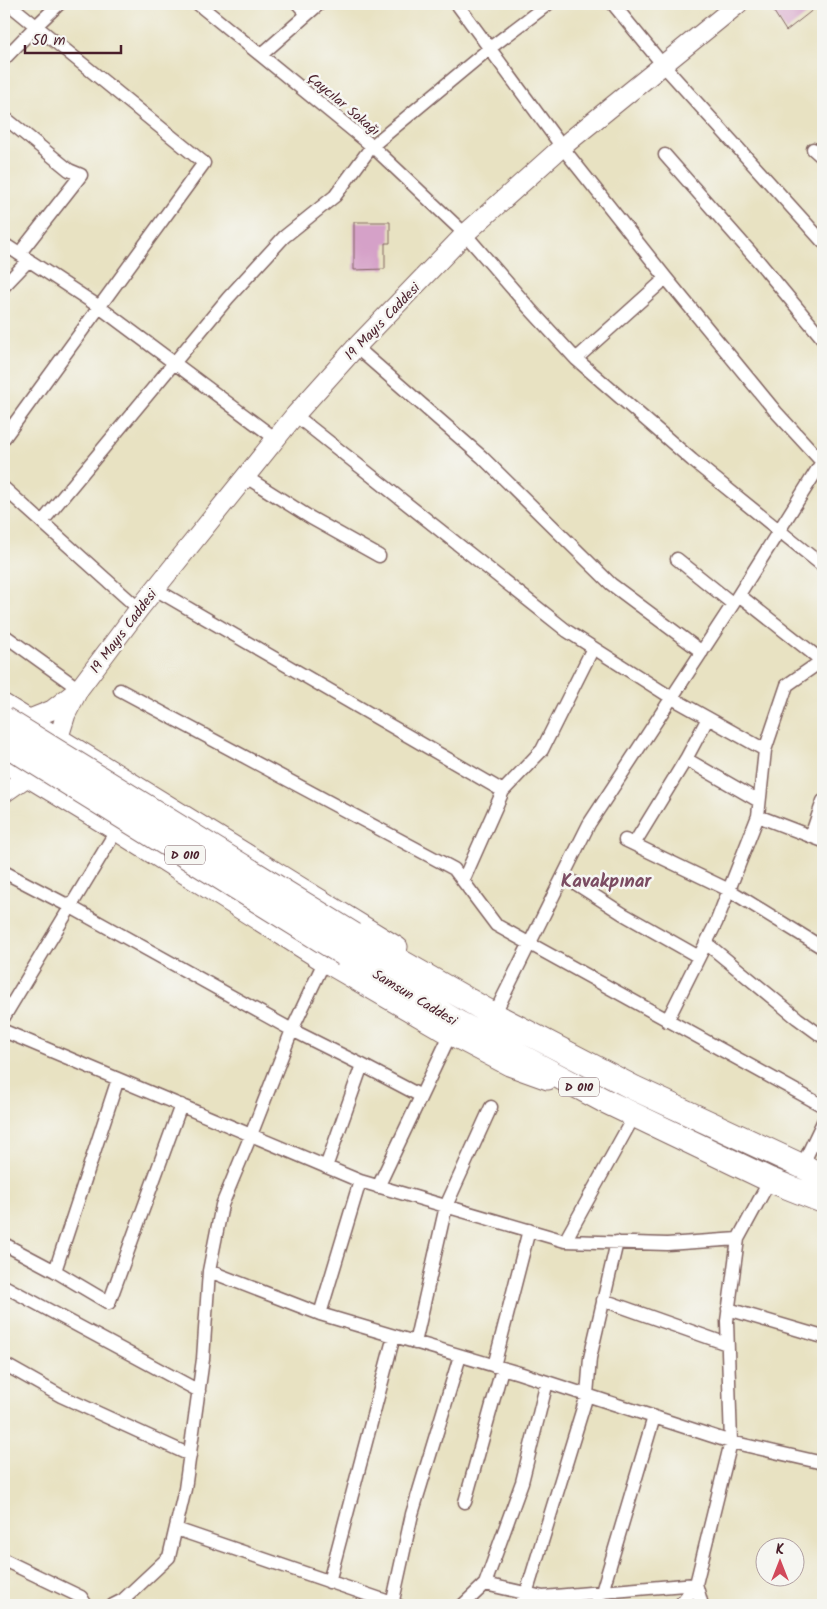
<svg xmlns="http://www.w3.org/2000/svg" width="827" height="1609" font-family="Kalam,sans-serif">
<rect width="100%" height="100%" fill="#f6f6f2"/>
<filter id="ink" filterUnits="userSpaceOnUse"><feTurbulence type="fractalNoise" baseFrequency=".02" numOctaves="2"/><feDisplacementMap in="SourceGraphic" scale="10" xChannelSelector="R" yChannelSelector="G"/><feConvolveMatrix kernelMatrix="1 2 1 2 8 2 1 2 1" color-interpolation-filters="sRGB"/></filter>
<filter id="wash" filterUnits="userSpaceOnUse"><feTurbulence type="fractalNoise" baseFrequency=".0096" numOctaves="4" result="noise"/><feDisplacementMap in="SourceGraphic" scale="20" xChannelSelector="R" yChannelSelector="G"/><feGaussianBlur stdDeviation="1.12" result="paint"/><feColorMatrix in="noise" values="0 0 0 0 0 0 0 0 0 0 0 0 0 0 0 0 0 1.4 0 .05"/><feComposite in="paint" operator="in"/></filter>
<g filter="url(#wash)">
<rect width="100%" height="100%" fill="#e8e2c2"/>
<g id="blocks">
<!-- building -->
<path fill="#d5a1c8" d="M769,4H808L814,9L786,31Z
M354,222H390V243H385V269L354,270Z"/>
</g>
</g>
<g filter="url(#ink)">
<use href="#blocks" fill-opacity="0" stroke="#816360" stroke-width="1"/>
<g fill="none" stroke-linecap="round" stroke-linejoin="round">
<!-- street casing -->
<g stroke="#816360" stroke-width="15">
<path id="street" d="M198,4L372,146L465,234L530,309L576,359L692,460L823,566
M298,4L307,14
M457,4L562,147L666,278L776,412L822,462L733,604L589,824L494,1015
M613,4L663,65L823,242
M261,55L319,4
M4,59L36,26L59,4
M4,117L69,170L81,175L19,254
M813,149L823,158
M665,155L760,263L823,339
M4,244L98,306L276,439
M4,286L29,260
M356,347L482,457L611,584L702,652
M576,359L666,278
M295,415L567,631L672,698L765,750
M4,438L204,163L9,4
M246,477L311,518L379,556
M4,488L139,609
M42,522L228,298L284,237L335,196L372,146L490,48L548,4
M677,559L733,604
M155,589L503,791
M739,595L821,660
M4,635L79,689
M120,690L454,869L496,925L823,1106
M686,759L759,801
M758,816L823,841
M811,836L823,801
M625,840L729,890L823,948
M634,844L686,759L708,718
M4,872L69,906L292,1030L362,1065L421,1096
M564,876L623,914L699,957
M463,881L503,791L542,750L593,648
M706,943L797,1018L823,1037
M4,1017L116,831
M667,1021L716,923L758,816L765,750L787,685L823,660
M4,1031L360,1181L565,1241L667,1244L738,1239
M802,1166L823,1122
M326,1167L362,1065
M378,1187L450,1035
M565,1241L634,1116
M4,1244L55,1271L118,1079
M55,1271L109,1303L181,1105
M209,1271L320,1314L519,1373L731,1442L823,1463
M4,1286L199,1391
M603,1300L727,1344
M728,1309L823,1337
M320,1314L360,1181
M415,1343L446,1206L491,1107
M4,1364L61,1396L190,1455
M494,1366L529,1230
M465,1502L502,1369
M176,1529L398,1605
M4,1560L81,1597L86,1605
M329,1582L394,1336
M485,1584L543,1597L696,1584
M113,1605L123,1600L169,1557L185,1489L203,1359L209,1271L222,1205L251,1135L292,1030L324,962
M392,1605L412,1514L460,1356
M463,1605L485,1584L522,1482L547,1382
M520,1605L526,1594L587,1395L590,1358L617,1242
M596,1605L602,1592L654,1417
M680,1605L696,1584
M702,1605L696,1584L731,1442L727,1321L738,1239L770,1180"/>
</g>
<!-- secondary casing -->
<g stroke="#816360" stroke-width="21">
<path id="secondary" d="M4,704L398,947
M21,724L27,720L52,710L74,693
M4,763L116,831L324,962L450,1035L509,1066L548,1080
M4,793L37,770L48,758L56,746L66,714L79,689L139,609L295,415L356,347L465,234L562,147L738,4"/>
</g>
<!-- highway casing -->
<g stroke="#816360" stroke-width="26">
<path id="highway" d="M354,935L494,1015L634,1088L823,1176
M344,954L457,1022L603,1100L770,1180L823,1201"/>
</g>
<!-- street -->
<use href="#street" stroke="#fff" stroke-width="12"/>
<!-- secondary -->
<use href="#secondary" stroke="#fff" stroke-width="19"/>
<!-- highway -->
<use href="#highway" stroke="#fff" stroke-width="24"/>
<!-- highway-bridge casing -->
<g stroke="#816360" stroke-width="26" stroke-linecap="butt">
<path id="highway-bridge" d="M4,719L354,935
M4,743L344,954"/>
</g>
<!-- highway-bridge -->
<use href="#highway-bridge" stroke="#fff" stroke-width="24"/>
</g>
</g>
<g text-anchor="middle" stroke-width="5" stroke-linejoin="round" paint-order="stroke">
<!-- shield labels -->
<g fill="#f6f6f2" stroke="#7e6067" stroke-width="1">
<rect x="165" y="845.5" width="40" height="19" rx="4"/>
<rect x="559" y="1077.5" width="40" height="19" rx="4"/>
</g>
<g font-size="12" font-weight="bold" fill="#4a1f2b">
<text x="185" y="859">D 010</text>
<text x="579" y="1091">D 010</text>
</g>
<!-- street labels -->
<g font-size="14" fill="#4a1f2b" stroke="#f6f6f2">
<text transform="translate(344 104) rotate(40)" y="5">Çaycılar Sokağı</text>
<text transform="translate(382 321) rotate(-46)" y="5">19 Mayıs Caddesi</text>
<text transform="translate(123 631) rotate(-53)" y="5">19 Mayıs Caddesi</text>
<text transform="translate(415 997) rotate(31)" y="5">Samsun Caddesi</text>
</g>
<!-- district labels -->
<g font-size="19" font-weight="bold" fill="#7b4c62" stroke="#f6f6f2">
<text x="606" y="887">Kavakpınar</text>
</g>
</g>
<!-- margin -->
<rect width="827" height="1609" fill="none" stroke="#f6f6f2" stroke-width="20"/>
<!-- north arrow -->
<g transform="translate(780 1562)"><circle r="24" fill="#f6f6f2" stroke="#b1a0a2"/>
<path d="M0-4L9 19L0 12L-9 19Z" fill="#d1495b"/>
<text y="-8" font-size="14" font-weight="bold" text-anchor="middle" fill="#4a1f2b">K</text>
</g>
<!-- scale -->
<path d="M25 45v8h96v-8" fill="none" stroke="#4a1f2b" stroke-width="2.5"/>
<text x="32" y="45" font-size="15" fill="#4a1f2b" stroke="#f6f6f2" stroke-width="4" paint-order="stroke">50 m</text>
</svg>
